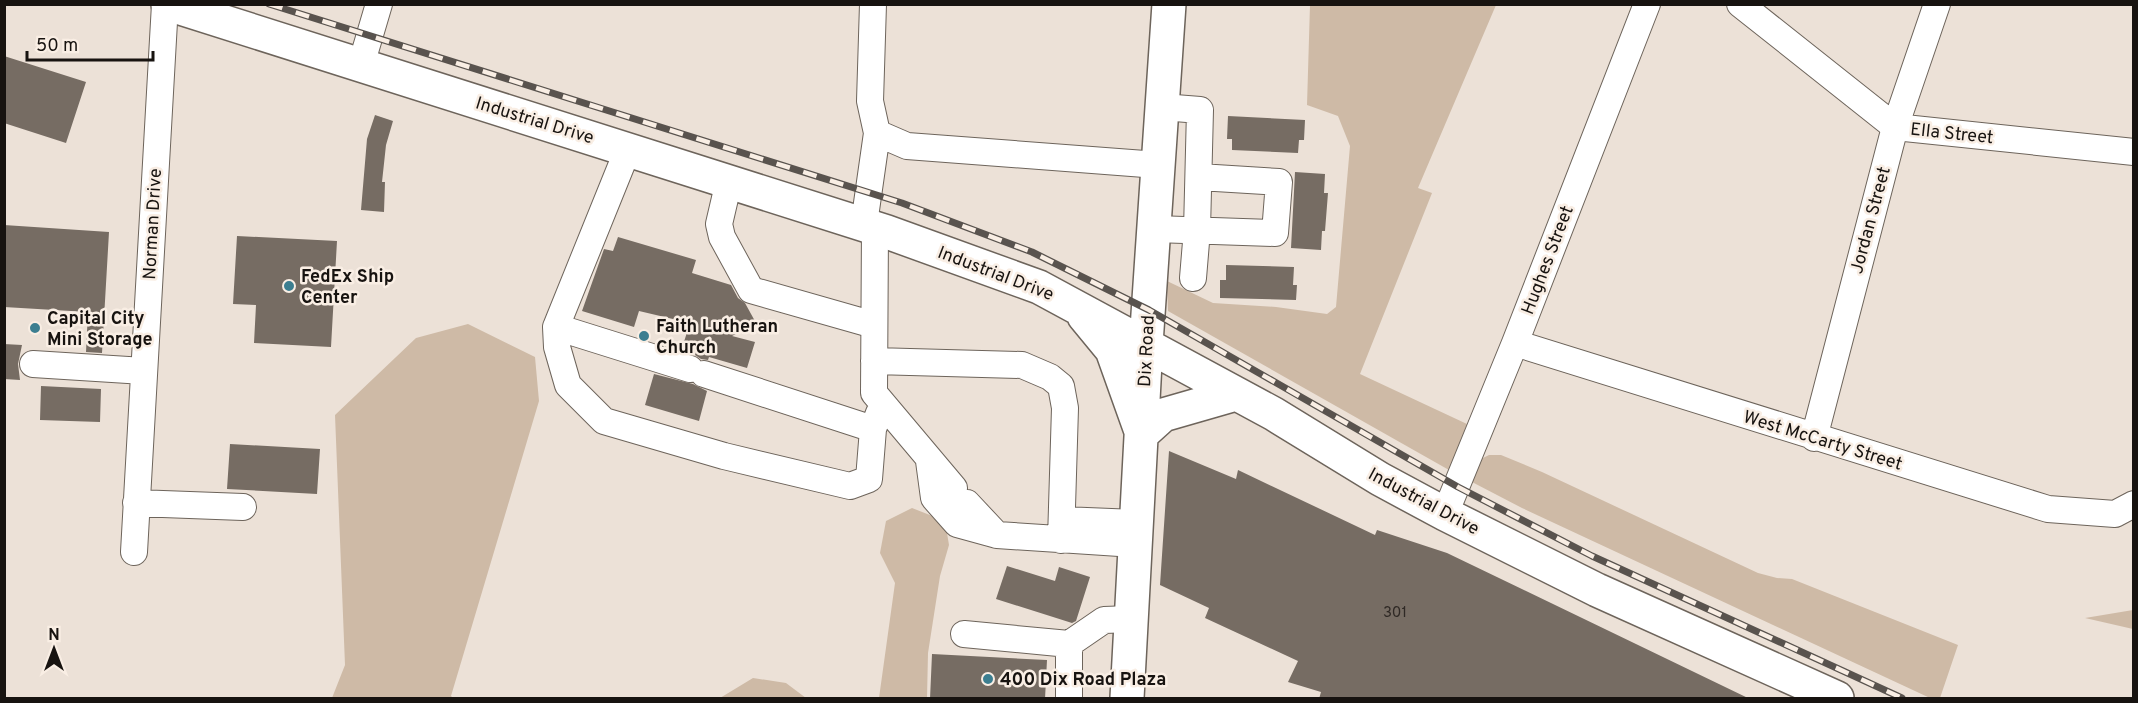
<svg xmlns="http://www.w3.org/2000/svg" width="2138" height="703" font-family="Overpass,sans-serif">
<rect width="100%" height="100%" fill="#ece1d7"/>
<!-- green -->
<path fill="#cebaa6" d="M1310,5H1496L1418,188L1432,193L1360,374L1467,424L1449,470L1168,311L1167,281L1213,303L1276,307L1327,314L1336,307L1350,146L1338,116L1307,105Z
M468,324L535,357L539,401L451,696L453,698H332L345,665L335,415L416,338Z
M1489,455H1501L1542,472L1758,573L1777,578L1792,579L1958,645L1940,698H1930L1522,508L1472,482L1481,459Z
M912,508L945,521L949,545L940,576L928,653L927,698H879L895,583L880,553L886,521Z
M2133,610V629L2085,618Z
M753,678L786,683L806,698H720Z"/>
<!-- building -->
<path fill="#766c63" d="M4,56L86,82L66,143L4,123Z
M375,115L393,121L386,145L382,182H385L384,212L361,210L367,139Z
M1228,116L1305,120L1304,140H1299L1298,153L1232,150V139H1227Z
M1295,172L1325,174L1324,193H1328L1325,231H1322L1321,250L1291,248Z
M4,225L109,232L102,353L86,352L88,312L4,307Z
M237,236L337,241L331,347L254,343L256,305L233,304Z
M618,237L696,260L692,273L731,285L738,298L745,303L756,323L732,336L755,342L747,368L709,357L708,360L701,359L695,355L696,352L682,348L690,323L639,311L634,327L582,311L604,249L613,251Z
M1226,265L1294,267L1293,285H1297L1296,300L1220,298V280H1226Z
M4,344L22,345L18,364L20,380L4,379Z
M654,374L693,384L707,391L699,421L645,405Z
M41,386L101,389L100,422L40,420Z
M230,444L320,449L317,494L227,489Z
M1169,451L1236,479L1238,470L1375,535L1377,530L1447,553L1750,699H1319L1321,692L1288,682L1298,661L1205,618L1209,608L1160,585Z
M1007,566L1055,581L1059,567L1090,577L1076,621L1072,623L996,599Z
M932,654L1047,660L1045,699H930Z"/>
<g fill="none" stroke-linecap="round" stroke-linejoin="round">
<!-- minor casing -->
<g stroke="#6d645b" stroke-width="28">
<path id="minor" d="M873,4L870,101L877,133L907,146L1158,165
M1740,4L1895,127L2134,152
M361,65L379,4
M1162,107L1200,110L1197,230L1193,278
M729,181L719,224L722,237L751,290L874,325
M864,224L877,133
M875,228L874,393L954,488
M1155,229L1275,233L1279,182L1199,177
M556,327L628,149
M1515,343L2048,509L2115,514L2134,504
M874,361L1022,365L1050,377L1061,386L1065,408L1061,540
M33,364L144,371
M690,369L556,327L557,347L568,385L604,421L724,456L850,486L869,479L873,429
M704,374L873,429L879,413
M1814,438L1895,127L1937,4
M929,461L934,498L957,524L997,535L1135,544
M136,503L243,507
M967,503L997,535
M1445,514L1515,343L1647,4
M1062,520L1136,523
M134,552L165,4
M964,634L1069,644V698
M1069,644L1104,620L1131,619"/>
</g>
<!-- major casing -->
<g stroke="#6d645b" stroke-width="36">
<path id="major" d="M168,4L887,232L1039,287L1274,414L1380,479L1445,514L1597,590L1837,698
M1084,316L1112,350L1142,434L1163,415L1236,394
M1127,698L1146,344L1169,4"/>
</g>
<!-- minor -->
<use href="#minor" stroke="#fff" stroke-width="26"/>
<!-- major -->
<use href="#major" stroke="#fff" stroke-width="33"/>
<!-- rail casing -->
<g stroke="#59534e" stroke-width="7">
<path id="rail" d="M269,4L902,203L1032,252L1149,310L1458,487L1592,556L1902,698"/>
</g>
<!-- rail -->
<use href="#rail" stroke="#f9eee4" stroke-width="4.5" stroke-dasharray="14" stroke-linecap="butt"/>
</g>
<!-- markers -->
<g fill="#3c7e90" stroke="#f9eee4" stroke-width="2">
<circle cx="289" cy="286" r="6"/>
<circle cx="35" cy="328" r="6"/>
<circle cx="644" cy="336" r="6"/>
<circle cx="988" cy="679" r="6"/>
</g>
<g text-anchor="middle" stroke-width="5" stroke-linejoin="round" paint-order="stroke">
<!-- number labels -->
<g font-size="15" fill="#2f2925">
<text x="1395" y="617">301</text>
</g>
<!-- street labels -->
<g font-size="18" fill="#171310" stroke="#f9eee4">
<text transform="translate(535 120) rotate(17)" y="6">Industrial Drive</text>
<text transform="translate(1952 133) rotate(6)" y="6">Ella Street</text>
<text transform="translate(1870 220) rotate(-75)" y="6">Jordan Street</text>
<text transform="translate(152 224) rotate(-87)" y="6">Norman Drive</text>
<text transform="translate(1547 260) rotate(-69)" y="6">Hughes Street</text>
<text transform="translate(996 273) rotate(21)" y="6">Industrial Drive</text>
<text transform="translate(1146 351) rotate(-87)" y="6">Dix Road</text>
<text transform="translate(1823 440) rotate(17)" y="6">West McCarty Street</text>
<text transform="translate(1424 501) rotate(28)" y="6">Industrial Drive</text>
</g>
<!-- poi labels -->
<g font-size="18" font-weight="bold" fill="#171310" stroke="#f9eee4" text-anchor="start">
<text x="301" y="282">FedEx Ship<tspan x="301" dy="21">Center</tspan></text>
<text x="47" y="324">Capital City<tspan x="47" dy="21">Mini Storage</tspan></text>
<text x="656" y="332">Faith Lutheran<tspan x="656" dy="21">Church</tspan></text>
<text x="1000" y="685">400 Dix Road Plaza</text>
</g>
</g>
<!-- border -->
<rect width="2138" height="703" fill="none" stroke="#171310" stroke-width="12"/>
<!-- north arrow -->
<g transform="translate(54 649)" stroke="#f9eee4" stroke-width="4.5" paint-order="stroke">
<path d="M0-4.5L10 22L0 15L-10 22Z" fill="#171310"/>
<text y="-9" font-size="16" font-weight="bold" text-anchor="middle" fill="#171310">N</text>
</g>
<!-- scale -->
<path d="M27 51v9h126v-9" fill="none" stroke="#171310" stroke-width="3"/>
<text x="36" y="51" font-size="18" fill="#171310" stroke="#f9eee4" stroke-width="4.5" paint-order="stroke">50 m</text>
</svg>
